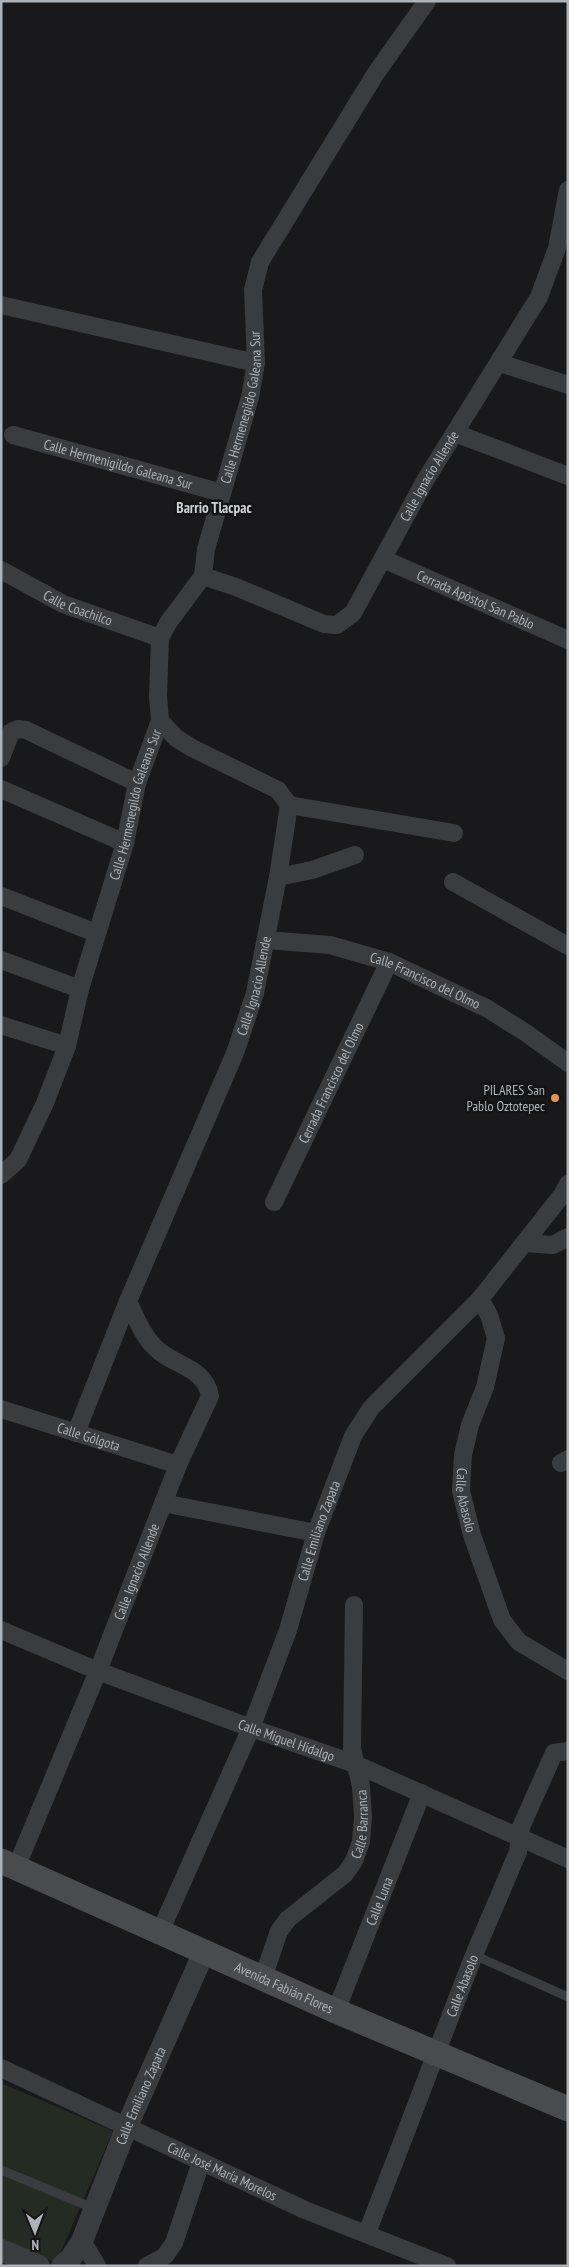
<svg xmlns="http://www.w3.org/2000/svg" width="569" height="2267" font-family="'PT Sans Narrow',sans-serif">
<rect width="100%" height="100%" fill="#19191b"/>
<!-- green -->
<path fill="#242b23" d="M1,2083L113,2131L56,2263L1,2239Z"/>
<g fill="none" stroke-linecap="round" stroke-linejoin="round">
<!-- service -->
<path stroke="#3a3c40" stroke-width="9" d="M474,1955L568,1997
M1,2170L93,2208"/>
<!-- minor -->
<g stroke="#3a3c40" stroke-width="18">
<path d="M1,305L256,363"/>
<path d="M500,363L568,385"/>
<path d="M455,433L568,476"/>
<path id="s1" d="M13,435L222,493"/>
<path id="s2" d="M383,559L568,640"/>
<path id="s3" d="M1,570L63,604L160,638"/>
<path id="s4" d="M203,576L236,587L324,624L337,625L353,613L426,479L539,297L557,248L568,190"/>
<path d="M1,758L11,732L18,729L26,730L137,783"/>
<path d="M1,789L125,843"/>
<path d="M289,805L454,833"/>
<path d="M278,877L312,870L355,855"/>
<path d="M453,882L568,946"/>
<path d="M1,896L96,933"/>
<path id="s5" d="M266,940L330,945L389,962L488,1009L526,1033L568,1063"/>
<path d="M1,960L80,989"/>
<path d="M1,1025L67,1046"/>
<path id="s6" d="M1,1175L18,1160L45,1103L67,1046L80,989L125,843L137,783L160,721L158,696L160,638L168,623L203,576L206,549L250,397L256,363L253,290L260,262L376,73L427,1"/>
<path id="s7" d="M274,1202L389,962"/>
<path d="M524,1243L553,1245L568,1237"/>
<path id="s8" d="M480,1299L489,1315L496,1338L485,1387L470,1425L463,1455L461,1491L472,1535L502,1620L519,1642L568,1671"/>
<path id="s9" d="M1,1409L178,1465"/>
<path id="s10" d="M76,1433L128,1301L235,1053L255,993L278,877L289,805L278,790L192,748L176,738L160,721"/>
<path d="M561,1463L568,1459"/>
<path d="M163,1503L316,1533"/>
<path id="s11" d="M1,1630L98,1671L251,1728L355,1764L568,1859"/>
<path id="s12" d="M16,1868L98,1671L178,1465L210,1396C205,1368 178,1367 159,1351C144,1339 136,1318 128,1301"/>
<path id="s13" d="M160,1932L251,1728L288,1630L316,1533L353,1436L371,1408L480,1299L562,1195L568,1184"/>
<path id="s14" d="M263,1978L279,1931L288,1919L345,1874L354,1861L361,1842L363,1817L361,1786L352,1749L354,1605"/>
<path id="s15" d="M336,2011L422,1793"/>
<path id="s16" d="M1,2068L305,2210L447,2266"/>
<path id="s17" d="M367,2233L474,1955L518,1852L521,1827L554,1753L568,1751"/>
<path d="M82,2241L97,2266"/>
<path d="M147,2266L165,2256L174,2243L201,2162"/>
</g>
<!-- tertiary -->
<g stroke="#3a3c40" stroke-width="22">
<path d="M1,2250L39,2266"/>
<path id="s18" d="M62,2266L71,2258L82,2241L127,2126L204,1952"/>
</g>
<!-- secondary -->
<path stroke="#494b4f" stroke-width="25" id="s19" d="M1,1861L336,2011L568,2109"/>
</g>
<!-- markers -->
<circle fill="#e1944b" stroke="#141416" stroke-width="2" cx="555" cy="1098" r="5"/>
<g text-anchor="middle" stroke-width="5" stroke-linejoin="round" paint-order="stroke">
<!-- street labels -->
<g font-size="14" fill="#adb3b9" stroke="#141416">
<text dy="5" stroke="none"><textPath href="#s6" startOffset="818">Calle Hermenegildo Galeana Sur</textPath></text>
<text dy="5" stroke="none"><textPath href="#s1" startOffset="109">Calle Hermenigildo Galeana Sur</textPath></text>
<text dy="5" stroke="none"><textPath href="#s4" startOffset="320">Calle Ignacio Allende</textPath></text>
<text dy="5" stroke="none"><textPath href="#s2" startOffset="101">Cerrada Apóstol San Pablo</textPath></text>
<text dy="5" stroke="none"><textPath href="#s3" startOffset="86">Calle Coachilco</textPath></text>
<text dy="5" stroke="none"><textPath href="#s6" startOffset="398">Calle Hermenegildo Galeana Sur</textPath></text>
<text dy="5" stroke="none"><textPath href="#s5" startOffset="166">Calle Francisco del Olmo</textPath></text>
<text dy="5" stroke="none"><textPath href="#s10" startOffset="482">Calle Ignacio Allende</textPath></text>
<text dy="5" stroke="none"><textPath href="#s7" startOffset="132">Cerrada Francisco del Olmo</textPath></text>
<text dy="5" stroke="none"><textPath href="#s9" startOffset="92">Calle Gólgota</textPath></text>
<text dy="5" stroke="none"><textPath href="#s8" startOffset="210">Calle Abasolo</textPath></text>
<text dy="5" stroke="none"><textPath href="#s13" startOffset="432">Calle Emiliano Zapata</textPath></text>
<text dy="5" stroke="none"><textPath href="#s12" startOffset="320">Calle Ignacio Allende</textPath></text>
<text dy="5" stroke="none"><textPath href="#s11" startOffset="306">Calle Miguel Hidalgo</textPath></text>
<text dy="5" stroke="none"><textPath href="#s14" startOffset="191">Calle Barranca</textPath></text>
<text dy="5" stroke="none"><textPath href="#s15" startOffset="118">Calle Luna</textPath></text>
<text dy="5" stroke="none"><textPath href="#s17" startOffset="265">Calle Abasolo</textPath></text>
<text dy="5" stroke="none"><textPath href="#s19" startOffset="310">Avenida Fabián Flores</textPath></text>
<text dy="5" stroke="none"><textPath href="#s18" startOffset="189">Calle Emiliano Zapata</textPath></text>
<text dy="5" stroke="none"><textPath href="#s16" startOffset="244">Calle José María Morelos</textPath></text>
</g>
<!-- poi labels -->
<g font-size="14" fill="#adb3b9" stroke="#141416" text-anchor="end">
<text x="545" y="1095">PILARES San<tspan x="545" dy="16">Pablo Oztotepec</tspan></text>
</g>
<!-- neighbourhood labels -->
<g font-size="15" font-weight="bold" fill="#cdd1d6" stroke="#141416">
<text x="214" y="513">Barrio Tlacpac</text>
</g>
</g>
<!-- border -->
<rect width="569" height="2267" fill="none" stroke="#adb3b9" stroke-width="5"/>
<!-- north arrow -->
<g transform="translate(35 2232) rotate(179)" stroke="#141416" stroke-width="4" paint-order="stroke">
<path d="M0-4L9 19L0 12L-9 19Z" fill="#adb3b9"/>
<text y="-8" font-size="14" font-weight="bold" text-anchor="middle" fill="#adb3b9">N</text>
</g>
</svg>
